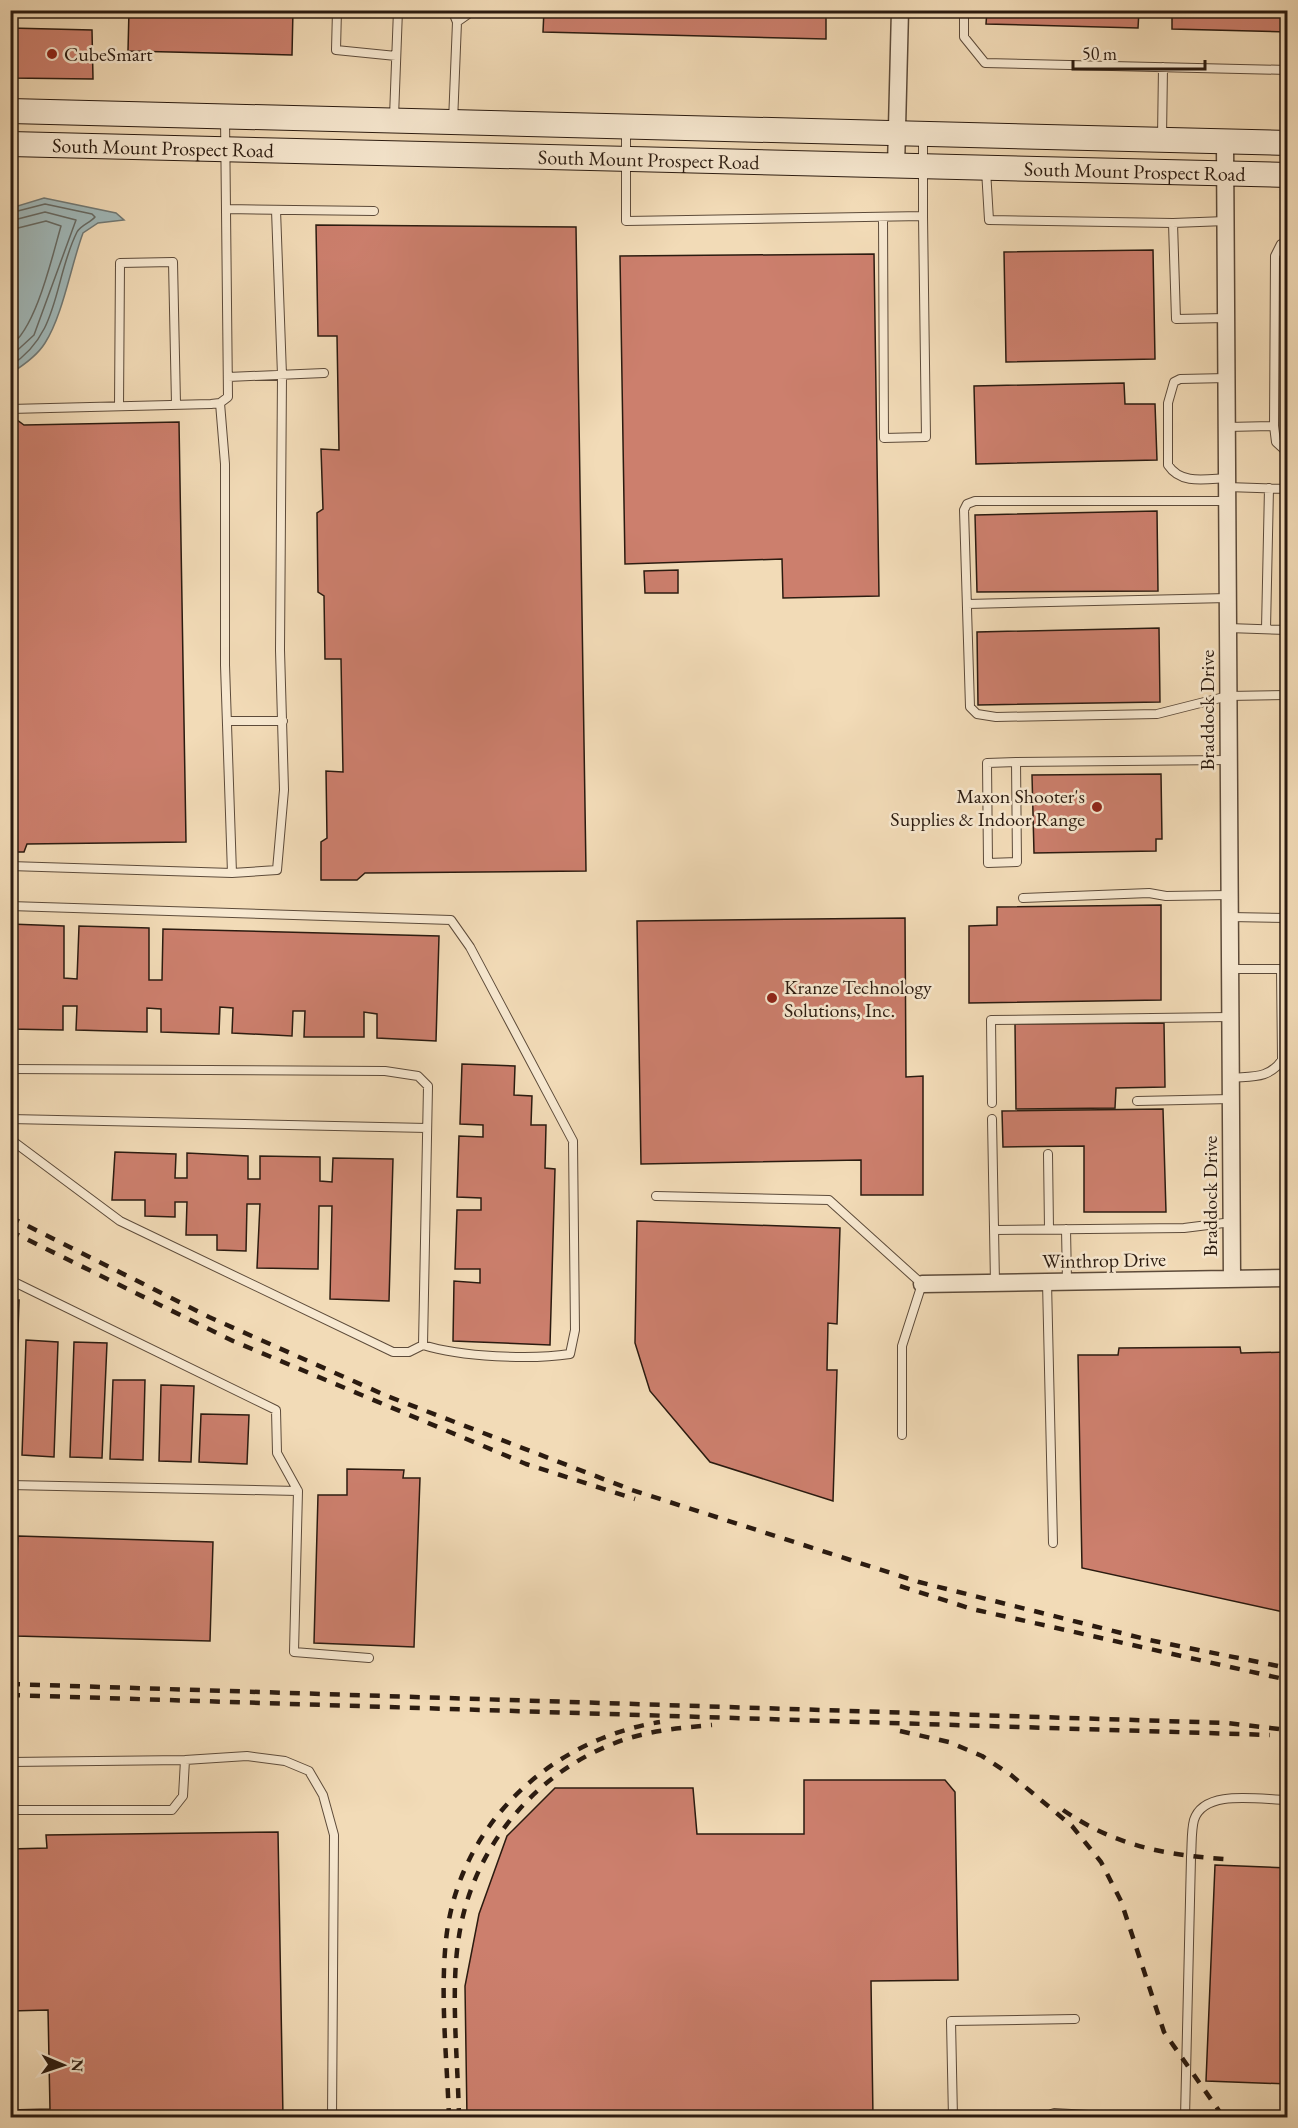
<svg xmlns="http://www.w3.org/2000/svg" width="1298" height="2128" font-family="'EB Garamond',serif">
<rect width="100%" height="100%" fill="#f2dbb7"/>
<filter id="stains"><feTurbulence type="fractalNoise" baseFrequency=".00333" numOctaves="4"/><feColorMatrix values="0 0 0 0 .2 0 0 0 0 .09 0 0 0 0 .02 0 0 0 .5 -.17"/></filter>
<radialGradient id="worn" r=".72"><stop offset=".6" stop-color="#630" stop-opacity="0"/><stop offset="1" stop-color="#630" stop-opacity=".3"/></radialGradient>
<!-- water -->
<path fill="#a0b8b9" stroke="#717975" stroke-width="1.5" d="M44,198L116,213L124,220L98,223L83,233C71,265 63,315 45,343C37,356 24,365 11,373V208Z"/>
<g fill="none" stroke-linecap="round" stroke-linejoin="round">
<!-- shore -->
<path stroke="#666a64" stroke-width="1.5" d="M10,213L45,204L92,214L95,217C90,223 81,225 77,232C53,280 61,334 10,366
M10,221L45,212L76,220L34,335L10,357
M10,230L46,221L61,226C52,257 36,329 10,346"/>
</g>
<!-- building -->
<path fill="#cc7f6d" stroke="#2b1b10" stroke-width="1.5" d="M129,10H293L292,55L128,51Z
M544,10H826V39L543,32Z
M987,10H1288V32L1172,29V12L1139,11L1138,28L986,24Z
M10,28L92,30L93,79L10,78Z
M316,225L576,227L586,871L365,873L357,880H321V842L327,838L326,771L343,772L341,659H325L324,596L318,592L317,513L323,509L321,449L339,450L337,336H318Z
M1153,250L1155,359L1006,362L1004,252Z
M874,254L879,596L783,598L782,559L625,564L620,256Z
M1124,383L1125,404H1155L1157,460L976,464L974,386Z
M10,420H17L24,425L179,422L186,842L27,844L24,852H10Z
M1157,511L1158,591L977,592L975,515Z
M678,570V593H645L644,571Z
M1159,628L1160,702L978,705L977,632Z
M1161,774L1162,839H1156V851L1034,853L1032,775Z
M1161,905V1000L969,1003V926L997,925V907Z
M905,918L906,1077L923,1076V1195H861V1160L641,1164L637,921Z
M10,924L64,926V978L77,979L79,926L149,928V980H162L163,929L439,936L436,1041L377,1038V1014L364,1012V1037H304L305,1011H293L292,1036L232,1033L233,1008L220,1007L219,1034L161,1032V1009L147,1008V1032L76,1030L77,1006H63V1030L10,1029Z
M1164,1023L1165,1087L1116,1088L1115,1108L1016,1109L1015,1024Z
M462,1064L515,1066L514,1095L532,1096L531,1125H546L545,1168L555,1169L550,1345L453,1341L454,1281L480,1283V1269H455L457,1210H481V1198L457,1197L459,1136L483,1137V1125L460,1124Z
M1163,1109L1166,1212H1084V1146L1003,1147L1002,1111Z
M115,1152L176,1154L175,1178H187V1153L248,1156V1179H260V1156L320,1157V1181L332,1182L333,1158L393,1159L389,1301L330,1299L332,1206H319L318,1269L257,1268L260,1204H247L246,1251L217,1250V1235H186L187,1202H175V1217L145,1216V1200H112Z
M637,1221L840,1228L837,1324L828,1323L827,1370H837L833,1501L710,1462L650,1391L635,1343Z
M10,1300H19L14,1456H10Z
M26,1340L58,1342L54,1457L22,1455Z
M74,1342L107,1343L102,1458L70,1457Z
M1240,1347L1241,1353L1288,1352V1613L1082,1568L1078,1355H1118L1119,1348Z
M113,1380H145L143,1460L110,1459Z
M161,1385L194,1386L191,1462L159,1461Z
M201,1414L249,1415L247,1464L199,1462Z
M347,1469L404,1470L403,1478H420L414,1647L314,1643L318,1495H347Z
M18,1536L213,1542L210,1641L15,1636V1616H10V1555H17Z
M804,1780H945L955,1792L958,1980L871,1981L873,2118H467L465,1986L479,1914L507,1836L555,1788H693L697,1834H804Z
M278,1832L283,2118H10V2110L50,2109L48,2010L10,2011V1849L47,1848L46,1835Z
M1215,1865L1288,1868V2084L1206,2081Z"/>
<g fill="none" stroke-linecap="round" stroke-linejoin="round">
<!-- lane casing -->
<g stroke="#5d4b3a" stroke-width="10">
<path id="lane" d="M337,10L336,50L396,56
M452,10L457,22
M964,10V37L985,63L1288,70
M394,117L398,10
M453,122L457,22L474,10
M626,130V221L923,216V135
M1162,137L1163,67
M986,170L989,220L1173,223
M226,209L374,211
M883,217L884,438L926,437L923,216
M1226,221L1173,223L1176,319L1226,318
M1288,242L1281,244L1275,256L1274,426L1276,442L1288,453
M228,377L324,373
M1227,378L1180,379L1174,382L1168,403V465C1181,485 1206,479 1227,478
M220,403L225,464V665L232,873L277,870L284,790L280,650L282,375L276,210
M119,406L120,263L173,262L176,404
M10,409L211,404L220,403L228,397L225,117
M1227,427L1274,426
M1227,487L1288,489
M1227,501H975L967,504L964,510L970,707L977,714L996,717L1157,714L1228,696L1288,695
M967,604L1228,598
M1228,628L1288,630
M1266,629L1269,488
M227,721H283
M1016,762L1017,862L988,863L987,763L1016,762L1229,760
M10,866L232,873
M1023,898L1149,893L1166,896L1230,895
M10,906L451,920L470,947L573,1141L575,1330L570,1354C531,1360 461,1357 423,1345
M1230,917L1288,918
M1230,969H1288
M10,1069L385,1071L418,1076L428,1086L423,1345L409,1352H393L120,1221L10,1139
M1231,1078C1252,1076 1269,1079 1282,1060L1281,969
M1137,1101L1231,1099
M992,1103L991,1020L1230,1017
M10,1119L427,1128
M992,1119L995,1283
M1048,1154L1049,1229
M656,1196L829,1200L922,1284L902,1346V1435
M1066,1229L1067,1281
M994,1230L1184,1228L1232,1222
M10,1280L276,1410L277,1453L298,1491L294,1652L369,1658
M1047,1282L1053,1543
M10,1485L298,1491
M10,1762L185,1760L247,1756L285,1761L309,1771L323,1795L334,1835L332,2118
M10,1810H172L183,1796L185,1760
M953,2118L951,2021L1075,2019
M1042,2118L1054,2113L1139,2118
M1185,2118L1191,1857C1192,1845 1191,1831 1194,1820C1204,1788 1261,1800 1288,1800"/>
</g>
<!-- street casing -->
<g stroke="#5d4b3a" stroke-width="19">
<path id="street" d="M1225,142L1232,1279
M896,167L900,10
M922,1284L1288,1278"/>
</g>
<!-- secondary casing -->
<g stroke="#2b1b10" stroke-width="26">
<g id="secondary">
<path d="M10,111L1288,143"/>
<path id="s1" d="M10,144L1288,175"/>
</g>
</g>
<!-- lane -->
<use href="#lane" stroke="#f7e8d0" stroke-width="8"/>
<!-- street -->
<use href="#street" stroke="#f7e8d0" stroke-width="16"/>
<!-- secondary -->
<use href="#secondary" stroke="#f7e8d0" stroke-width="24"/>
<!-- rail -->
<path stroke="#2b1b10" stroke-width="4.5" stroke-dasharray="10 10" stroke-linecap="butt" d="M10,1217L209,1317L387,1396L632,1490L919,1582L1149,1640L1288,1668
M10,1231L233,1341L526,1464L635,1499
M900,1586L972,1609L1288,1680
M10,1684L1227,1723L1288,1730
M10,1695L1270,1735
M900,1731L949,1742L982,1756L1011,1775L1072,1826L1101,1862L1121,1901L1164,2032L1224,2118
M1063,1810C1114,1845 1163,1855 1224,1859
M449,2118C447,2059 440,1998 446,1940C458,1825 550,1740 660,1722
M459,2118C458,2061 450,1991 459,1936C472,1851 531,1777 610,1745C643,1731 678,1728 712,1725"/>
</g>
<!-- markers -->
<g fill="#8f2418" stroke="#f7e8d0" stroke-width="2">
<circle cx="52" cy="54" r="6"/>
<circle cx="1097" cy="807" r="6"/>
<circle cx="772" cy="998" r="6"/>
</g>
<g text-anchor="middle" stroke-width="5" stroke-linejoin="round" paint-order="stroke">
<!-- poi labels -->
<g font-size="20" fill="#2b1b10" stroke="#f7e8d0" text-anchor="start">
<text x="64" y="61">CubeSmart</text>
<text x="1085" y="803" text-anchor="end">Maxon Shooter's<tspan x="1085" dy="23">Supplies &amp; Indoor Range</tspan></text>
<text x="784" y="994">Kranze Technology<tspan x="784" dy="23">Solutions, Inc.</tspan></text>
</g>
<!-- street labels -->
<g font-size="20" fill="#2b1b10" stroke="#f7e8d0">
<text dy="7" stroke="none"><textPath href="#s1" startOffset="153">South Mount Prospect Road</textPath></text>
<text dy="7" stroke="none"><textPath href="#s1" startOffset="639">South Mount Prospect Road</textPath></text>
<text dy="7" stroke="none"><textPath href="#s1" startOffset="1125">South Mount Prospect Road</textPath></text>
<text transform="translate(1207 710) rotate(-90)" y="7">Braddock Drive</text>
<text transform="translate(1210 1196) rotate(-90)" y="7">Braddock Drive</text>
<text transform="translate(1104 1260) rotate(-1)" y="7">Winthrop Drive</text>
</g>
</g>
<!-- margin -->
<rect width="1298" height="2128" fill="none" stroke="#f2dbb7" stroke-width="36"/>
<rect x="12" y="12" width="1274" height="2104" fill="none" stroke="#2b1b10" stroke-width="3"/>
<rect x="18" y="18" width="1262" height="2092" fill="none" stroke="#2b1b10" stroke-width="1.5"/>
<!-- north arrow -->
<g transform="translate(63 2065) rotate(92)" stroke="#f7e8d0" stroke-width="4.5" paint-order="stroke">
<path d="M0-4.5L10 22L0 15L-10 22Z" fill="#2b1b10"/>
<text y="-9" font-size="16" font-weight="bold" text-anchor="middle" fill="#2b1b10">N</text>
</g>
<!-- scale -->
<path d="M1073 60v9h132v-9" fill="none" stroke="#2b1b10" stroke-width="3"/>
<text x="1082" y="60" font-size="18" fill="#2b1b10" stroke="#f7e8d0" stroke-width="4.5" paint-order="stroke">50 m</text>
<rect width="100%" height="100%" filter="url(#stains)"/>
<rect width="100%" height="100%" fill="url(#worn)"/>
</svg>
